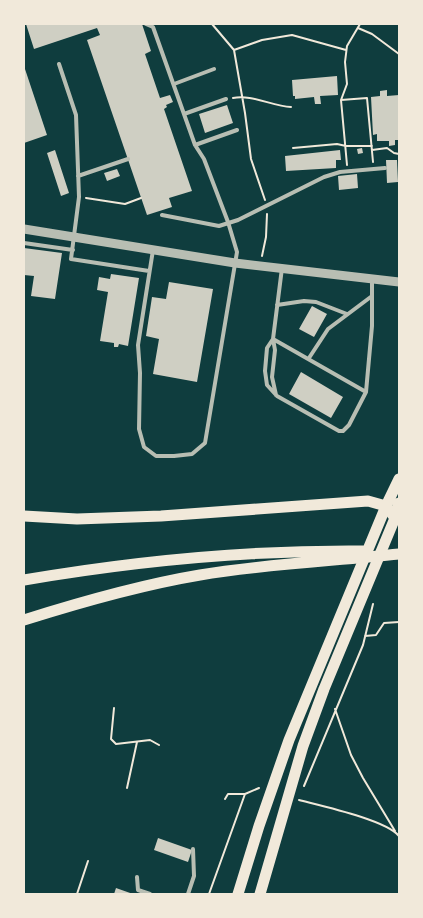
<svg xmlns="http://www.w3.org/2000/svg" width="423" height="918" font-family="'PT Sans Narrow',sans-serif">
<rect width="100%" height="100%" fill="#0f3d3e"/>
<!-- building -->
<path fill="#cfcfc3" d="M26,24H142L151,51L145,54L160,98L170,95L173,102L166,105L167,107L164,109L192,191L169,198L172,207L147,215L87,40L100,35L97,28L34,49Z
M24,66L47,135L24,143Z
M337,76L338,95L320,96L321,104H315L314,97L295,99V96H293L292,80Z
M387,90V96L399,95V140H395V145L389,146V141H377V134L373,135L371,97L380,96V91Z
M227,105L233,123L205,133L199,114Z
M362,148L363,153L358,154L357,149Z
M55,150L69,193L61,196L47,153Z
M340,150L341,160H336V168L286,171L285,156Z
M386,160H397L398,182L387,183Z
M117,169L120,176L107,181L104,173Z
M357,174L358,188L339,190L338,176Z
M24,248L62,253L55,299L31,296L34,276L24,275Z
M111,274L139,278L128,346L119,344L118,347H114V343L100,341L108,292L97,290L99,277L110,279Z
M169,282L213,289L197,382L153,374L159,339L146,336L152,297L166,299Z
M312,306L327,314L314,337L299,329Z
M301,372L343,397L331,418L289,394Z
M158,838L192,850L188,862L154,850Z
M116,888L133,894H114Z"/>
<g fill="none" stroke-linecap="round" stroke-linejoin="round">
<!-- path -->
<path stroke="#f1e9da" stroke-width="2" d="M212,24L234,50L245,113L251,159L265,200
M358,28L372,34L399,54
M234,50L262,40L292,35L346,50
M233,98C251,94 272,106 291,107
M341,100L347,84L345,62L347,46L360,24
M293,148L337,144L346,146H372
M372,150L387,148L394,153L399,154
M347,165L341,100L367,98L373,162
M86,198L125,204L141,198
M262,256L266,237L267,214
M365,636L376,635L384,623L399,622
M114,708L111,739L116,744L150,740L159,745
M335,709L351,755L363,778L395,831
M304,786L363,645L373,604
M127,788L137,742
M225,799L228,794H245
M299,800C322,806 386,820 399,836
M77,894L88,861
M209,894L245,794L259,788"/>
<!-- service -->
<path stroke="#b8beb3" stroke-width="4" d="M146,24L153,27L195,145L204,159L228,222L237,252L205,443L192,454L174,456H156L144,447L139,429L140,373L138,345L153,250
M59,64L76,115L79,197L71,259L149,271
M174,84L214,69
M184,114L226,99
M195,145L237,130
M78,176L128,159
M162,215L219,226L238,220L324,177L340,172L385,168
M24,243L73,250
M277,305L304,301L316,302L347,314
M273,339L267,348L265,371L267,385L277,396L339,431H343L349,425L366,392L372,326V280
M273,339L366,392
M309,358L328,329L372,296
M276,395L272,377L275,350L273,339L282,268
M137,877L138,890L150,894
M188,894L194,876L193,849"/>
<!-- tertiary -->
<path stroke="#b8beb3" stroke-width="9" d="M24,229L235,263L399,282"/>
<!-- primary -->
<path stroke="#f1e9da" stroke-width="11" d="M238,894L259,826L289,740L386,506L399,479
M260,894L303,746L324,689L395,518L399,503"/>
<!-- trunk -->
<path stroke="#f1e9da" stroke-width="11" d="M24,516L77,519L161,516L368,501L386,506L395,518
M24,580C135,561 250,550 363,551
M24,620C81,602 140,585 200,575C264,564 334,561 399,554"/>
</g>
<!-- border -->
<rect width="423" height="918" fill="none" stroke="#f1e9da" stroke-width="50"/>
</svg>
